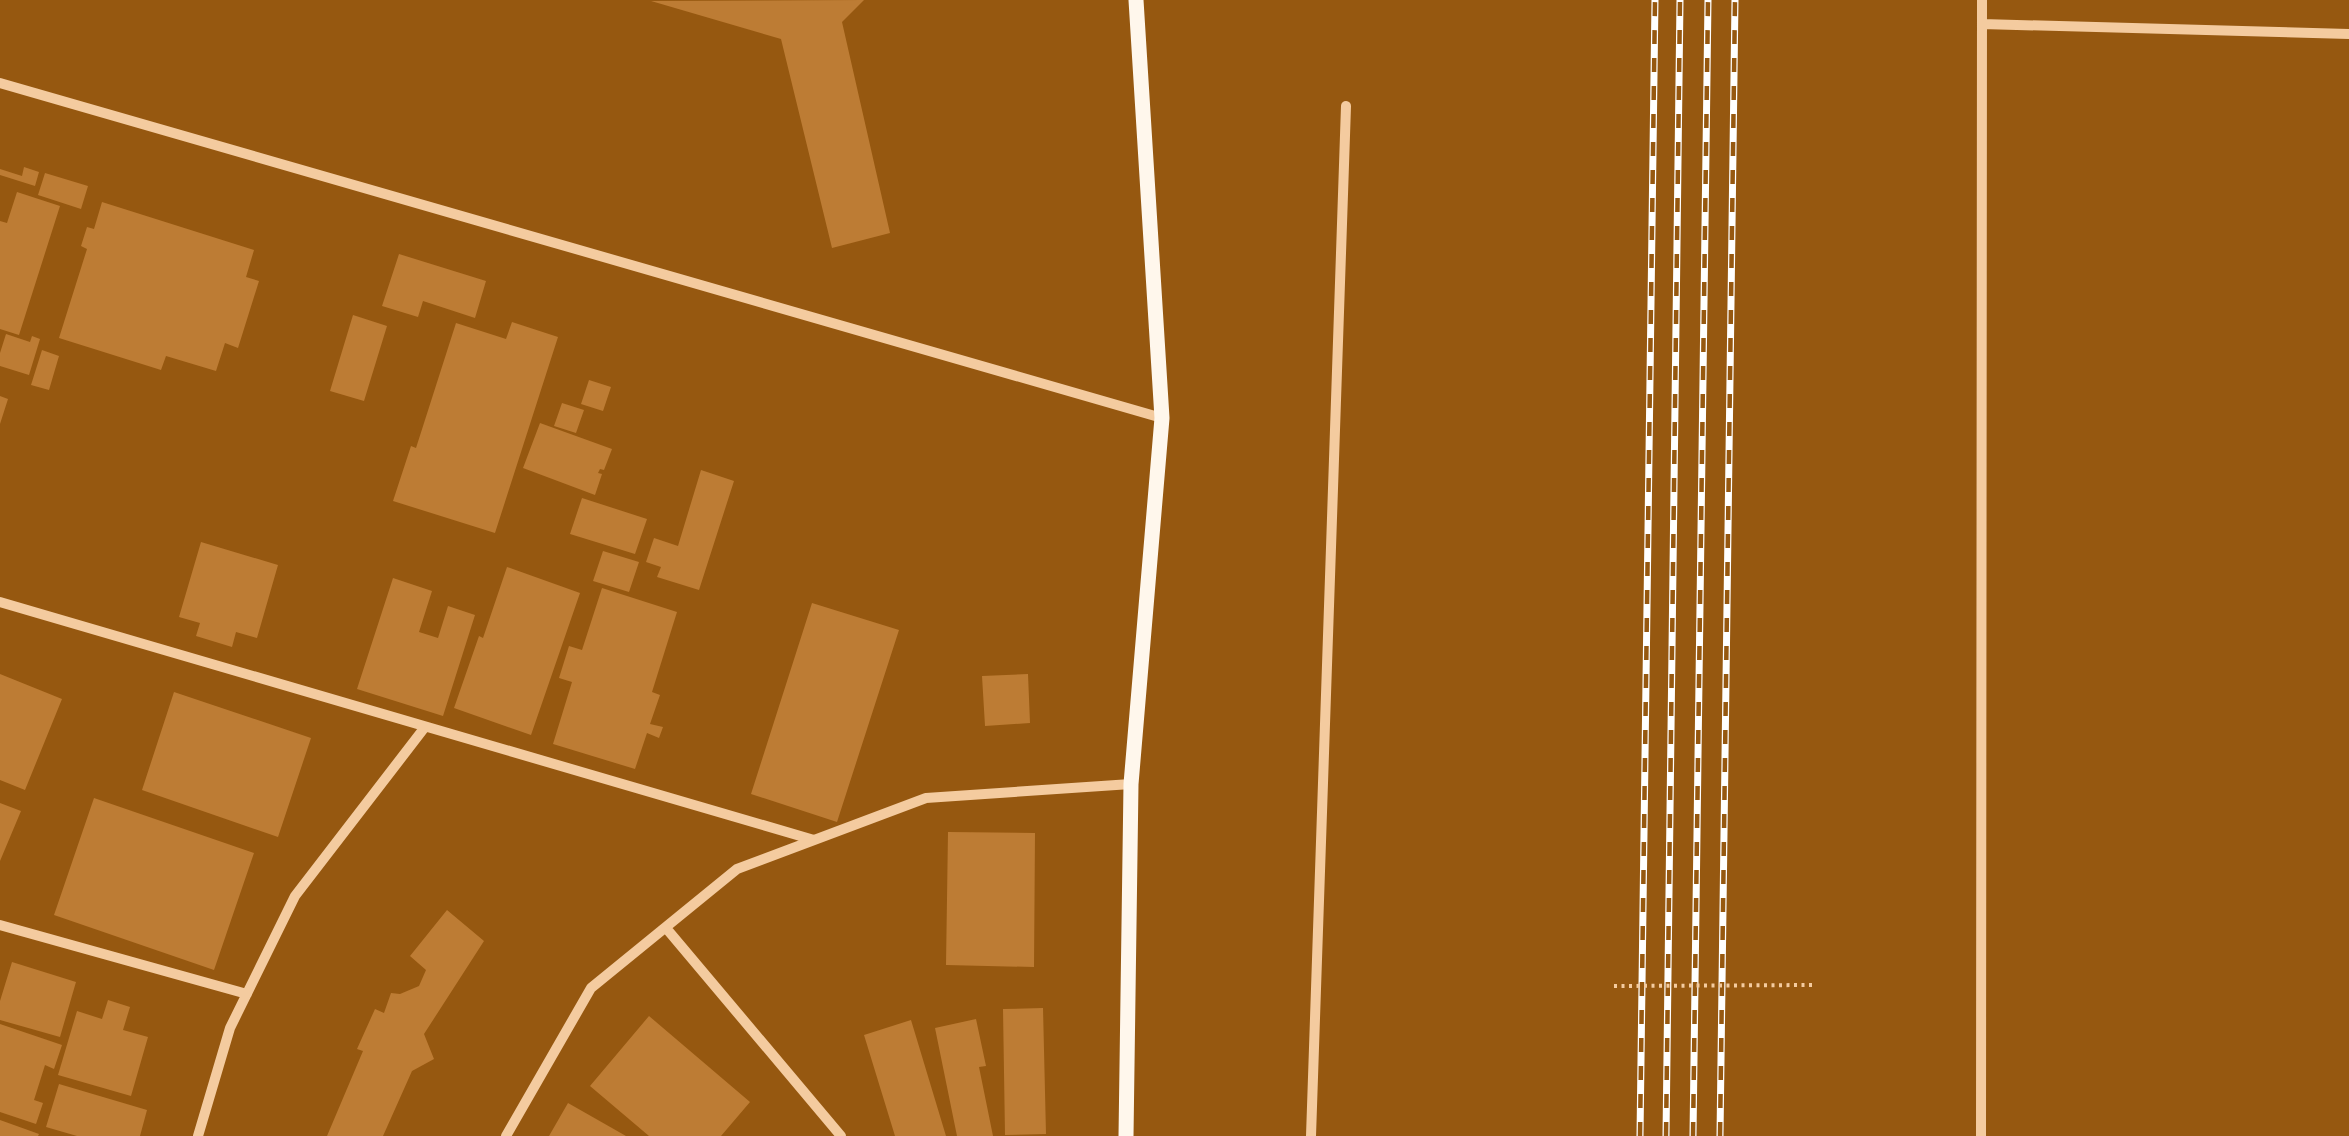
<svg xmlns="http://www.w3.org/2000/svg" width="2349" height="1136" font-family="Roboto,sans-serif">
<rect width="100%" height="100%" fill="#965810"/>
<!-- building -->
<path fill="#bd7c34" d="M864,0L842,22L890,233L832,248L781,39L651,1Z
M24,167L39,172L35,186L0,175V169L22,176Z
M45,173L88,186L81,209L38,195Z
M17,192L60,206L19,335L0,329V221L7,223Z
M102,202L254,250L246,277L259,281L238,348L225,343L216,371L166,356L161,370L59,338L87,249L81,246L87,227L94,229Z
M399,254L486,281L475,318L423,301L418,317L382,306Z
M353,315L387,326L364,401L330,391Z
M512,322L558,337L495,533L393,501L411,446L416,448L456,323L506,339Z
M6,334L30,342L32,336L40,339L29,375L0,366V353Z
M42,350L59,356L49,390L31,385Z
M589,380L611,387L603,411L581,404Z
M0,396L8,399L0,424Z
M562,403L584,410L576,433L554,426Z
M540,423L612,449L604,470L600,469L598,473L602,474L595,495L523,468Z
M701,470L734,481L699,590L657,577L661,567L646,562L654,538L678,546Z
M582,498L647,519L635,554L570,534Z
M201,542L278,565L257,638L236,632L232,647L196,636L200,623L179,617Z
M603,551L639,562L629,592L593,581Z
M507,567L580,593L531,735L454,708L479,636L483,638Z
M393,578L432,591L419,632L438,638L448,606L475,615L443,716L357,689Z
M602,588L677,612L652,692L660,695L650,724L663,727L659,738L647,733L635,769L553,744L572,682L559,678L569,646L582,650Z
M812,603L899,630L837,822L751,794Z
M0,674L62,699L25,790L0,780Z
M1028,674L1030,723L985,726L982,676Z
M174,692L311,738L278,837L142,790Z
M94,798L254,853L214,970L54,915Z
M0,803L21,811L0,861Z
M948,832L1035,833L1034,967L946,965Z
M447,910L484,941L424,1034L434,1059L412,1071L383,1136H327L363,1051L357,1049L375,1009L384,1013L391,993L400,994L419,986L426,970L410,956Z
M12,962L76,982L60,1037L0,1020V1001Z
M108,1000L130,1007L123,1030L148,1037L131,1096L58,1075L77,1011L102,1019Z
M1043,1008L1046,1134L1005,1135L1003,1009Z
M649,1016L750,1102L721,1136H649L590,1086Z
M976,1019L986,1066L979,1067L993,1136H957L935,1028Z
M911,1020L946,1136H895L864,1035Z
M0,1024L62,1045L54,1069L45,1065L34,1100L43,1103L36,1124L0,1112Z
M59,1084L147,1110L140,1136H77L46,1127Z
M568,1103L626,1136H549Z
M0,1120L39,1134L38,1136H0Z"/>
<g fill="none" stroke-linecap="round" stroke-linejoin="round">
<!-- minor -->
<path stroke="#f4cb9f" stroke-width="10" d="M1982,24L2349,34
M0,83L1162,418
M0,602L814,840
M0,925L247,994
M666,928L841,1136
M198,1136L230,1028L295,896L425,727
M506,1136L591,988L737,869L926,798L1131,784
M1311,1136L1346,106
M1981,1136L1982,0"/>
<!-- major -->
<path stroke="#fff7ec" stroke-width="15" d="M1126,1136L1131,784L1162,418L1136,0"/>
<!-- rail casing -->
<g stroke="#fff" stroke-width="7">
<path id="rail" d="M1640,1136L1655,0
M1666,1136L1680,0
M1693,1136L1708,0
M1720,1136L1735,0"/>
</g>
<!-- rail -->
<use href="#rail" stroke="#965810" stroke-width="4.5" stroke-dasharray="14" stroke-linecap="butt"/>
<!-- path-bridge -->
<path stroke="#f4cb9f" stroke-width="4" stroke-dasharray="3 4.5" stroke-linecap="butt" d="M1614,986L1812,985"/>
</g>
</svg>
